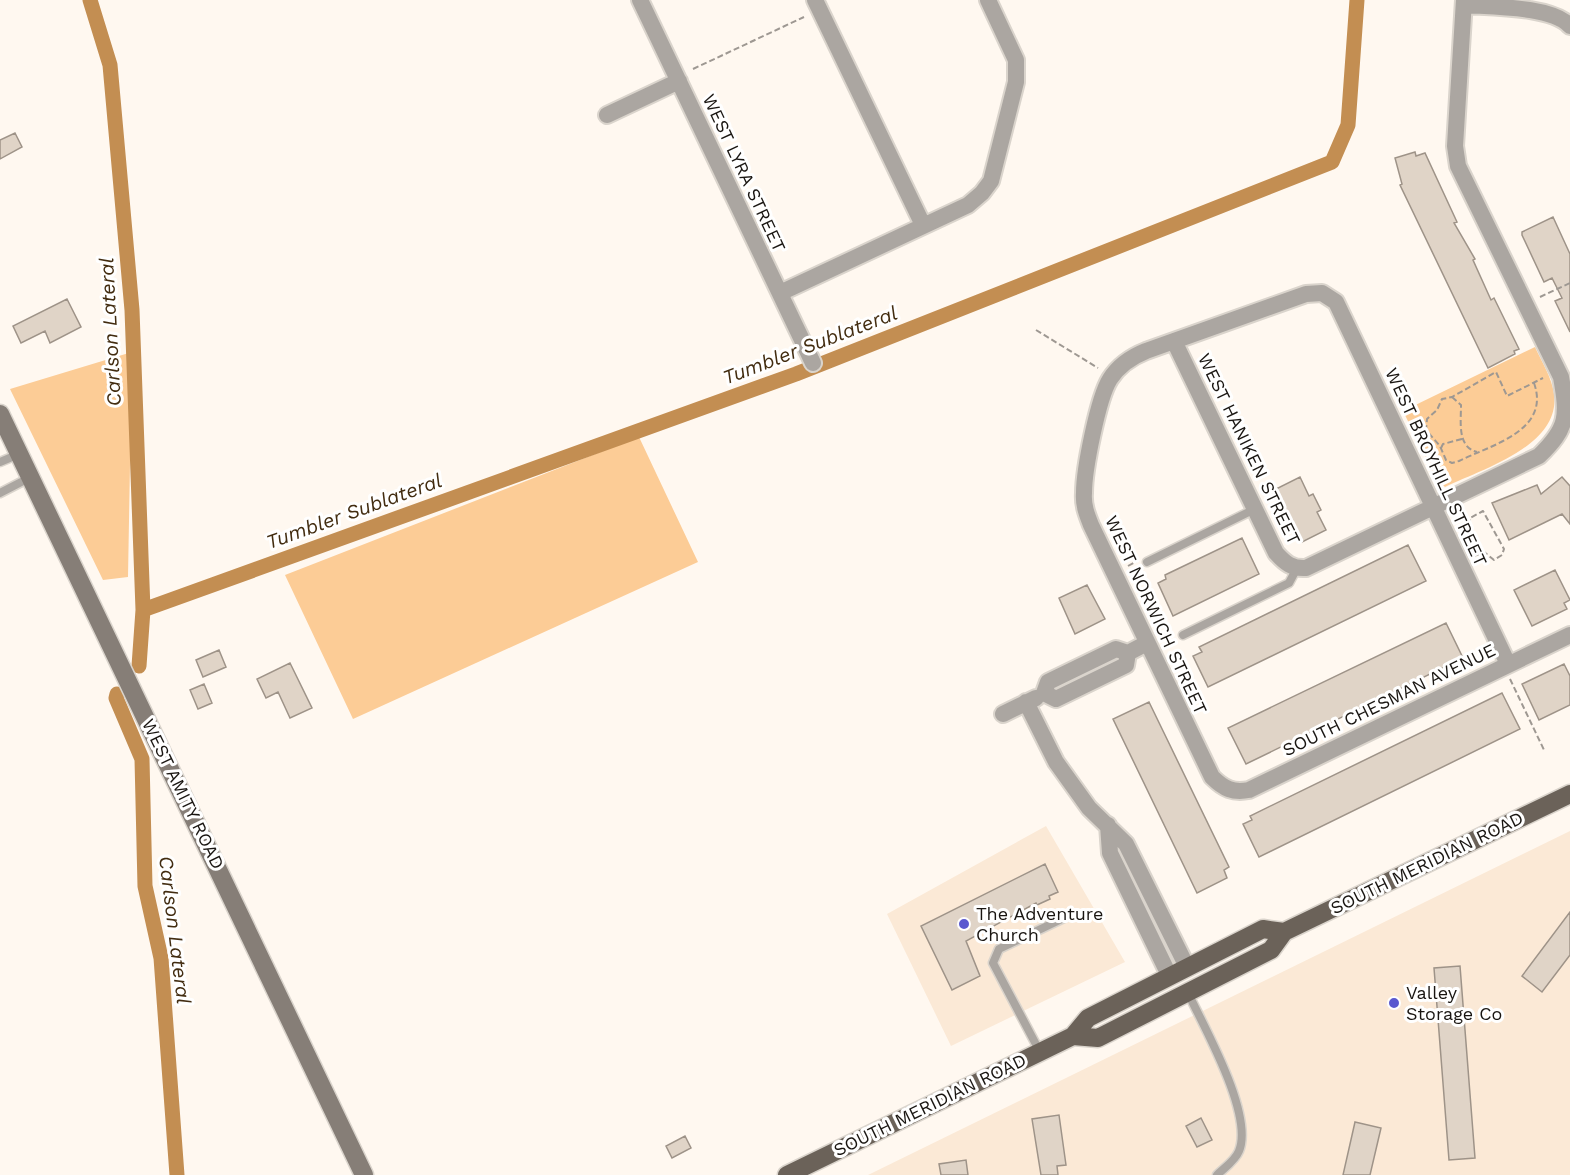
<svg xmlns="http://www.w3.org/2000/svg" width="1570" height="1175" font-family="'Work Sans',sans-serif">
<rect width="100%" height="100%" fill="#fff8f0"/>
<!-- built -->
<path fill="#fbe9d6" d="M1046,826L1125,962L951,1046L887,914Z
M1570,831V1175H868Z"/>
<!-- green -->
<path fill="#fccc96" d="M1535,347C1542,362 1552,378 1554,394C1561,446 1482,469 1445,487L1436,478L1403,411Z
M132,352L128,577L103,580L10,389Z
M639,437L698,562L353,719L285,575Z"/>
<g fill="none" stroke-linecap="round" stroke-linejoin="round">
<!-- canal -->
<path stroke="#c38e52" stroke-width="15" d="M90,0L110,65L132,310L143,610L139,666
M143,610L796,374L1332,162L1348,125L1357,0
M117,694L116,698L142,759L145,886L161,958L177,1175"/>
</g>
<!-- building -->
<path fill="#e0d4c7" stroke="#9e9388" stroke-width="1.5" d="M15,133L22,147L0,159V140Z
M1415,152L1416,156L1425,153L1457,222L1454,223L1475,259L1473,260L1491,300L1494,298L1519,349L1514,351L1515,354L1488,368L1400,185L1402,184L1395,158Z
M1553,217L1570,254V332L1555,301L1562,298L1552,278L1544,282L1522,235V232Z
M67,299L81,327L50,343L45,331L21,343L13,326Z
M1300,477L1309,496L1313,494L1321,510L1317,512L1326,530L1302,542L1300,538L1297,540L1273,493L1274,490Z
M1562,477L1570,486V524L1562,514L1509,540L1492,503L1537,485L1541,494Z
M1242,538L1259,574L1173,616L1158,583L1166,579L1165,575Z
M1408,545L1426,581L1208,687L1193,656L1202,652L1199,647Z
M1555,570L1570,600L1564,603L1567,609L1532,626L1514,590Z
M1087,585L1105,619L1075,634L1059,598Z
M1446,623L1463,658L1246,764L1228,728Z
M219,650L226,667L203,677L196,660Z
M290,663L312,708L290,718L278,692L266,698L257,679Z
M1564,664L1570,676V705L1539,720L1522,684Z
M204,684L212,703L198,709L190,690Z
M1502,693L1520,729L1259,857L1243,824L1252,820L1250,816Z
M1149,702L1229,867L1224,870L1227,878L1197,893L1113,719Z
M1045,864L1058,892L1049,896L1050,899L1037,905L1036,903L966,941L980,976L952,990L921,926Z
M1570,912V955L1542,992L1522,976Z
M1460,966L1475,1158L1449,1160L1434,968Z
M1059,1115L1066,1165L1057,1166L1058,1175H1041L1032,1119Z
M1201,1118L1212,1140L1197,1147L1186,1126Z
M1355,1122L1381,1128L1370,1175H1343Z
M685,1136L691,1148L672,1158L666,1146Z
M966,1160L968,1175H941L939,1164Z"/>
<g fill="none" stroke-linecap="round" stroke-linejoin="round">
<!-- lane casing -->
<g stroke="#dad4cc" stroke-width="11">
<path id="lane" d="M0,462L19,454
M0,493L31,477
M1147,562L1255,509
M1183,635L1289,583L1297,568
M1188,993C1204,1027 1254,1115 1239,1151C1235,1161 1224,1168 1217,1175
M1040,1052L993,963L999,949L1068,916"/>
</g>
<!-- street casing -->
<g stroke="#dad4cc" stroke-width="20">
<path id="street" d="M640,0L813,363
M815,0L923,225
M1464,5C1491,7 1552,6 1570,26
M607,115L679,81
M780,293L968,205L982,193L991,181L1016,82V60L988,0
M1174,341L1276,553C1285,563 1292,569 1306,568L1539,456C1568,428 1568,416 1561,377L1458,166L1455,146L1464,0
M1128,653L1126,665L1056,699L1044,693L1048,682L1116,649L1128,653L1147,643
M1508,664L1336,302L1322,293L1306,294L1146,351C1131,357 1119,365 1110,379C1098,398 1084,470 1084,493C1083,505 1087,515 1091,525L1212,777C1224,789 1233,793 1249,790L1570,635
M1026,702L1056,762L1089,808L1126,844L1187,967
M1003,714L1036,698
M1108,825L1110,853L1169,975"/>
</g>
<!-- secondary casing -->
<g stroke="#dad4cc" stroke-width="21">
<path id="secondary" d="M0,414L364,1175"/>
</g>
<!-- primary casing -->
<g stroke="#dad4cc" stroke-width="21">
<path id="primary" d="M1073,1036L1098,1038L1271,950L1284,932L1570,794
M787,1175L1073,1036L1088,1018L1263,929L1284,932"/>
</g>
<!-- path -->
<path stroke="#9e9892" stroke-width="2" stroke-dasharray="6 3" stroke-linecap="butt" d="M693,69L804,17
M1540,297L1570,283
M1036,330L1098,368
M1534,383C1551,431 1491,445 1459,461L1452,463L1446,460L1440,446L1426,430L1427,419L1437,410L1442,399L1452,397L1496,372L1507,396L1543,378
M1452,397L1461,405C1461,422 1457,447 1477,452
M1441,448L1443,444L1462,439
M1474,556L1484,552L1494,560L1502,555L1504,549L1483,511L1470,518L1469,525L1484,552
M1128,566L1137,561
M1510,679L1545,752"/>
<!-- lane -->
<use href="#lane" stroke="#aba6a1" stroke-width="8"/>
<!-- street -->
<use href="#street" stroke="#aba6a1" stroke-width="16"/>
<!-- secondary -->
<use href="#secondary" stroke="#867e77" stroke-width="18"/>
<!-- primary -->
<use href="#primary" stroke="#6b6259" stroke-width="18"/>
</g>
<!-- markers -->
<g fill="#5a58cf" stroke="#fff" stroke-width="2">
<circle cx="964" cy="924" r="6"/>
<circle cx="1394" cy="1003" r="6"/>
</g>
<g text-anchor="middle" stroke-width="6" stroke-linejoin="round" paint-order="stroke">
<!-- street labels -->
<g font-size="18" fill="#191511" stroke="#fff">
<text transform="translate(744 173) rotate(65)" y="6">WEST LYRA STREET</text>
<text transform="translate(1249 449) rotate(64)" y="6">WEST HANIKEN STREET</text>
<text transform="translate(1436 467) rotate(65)" y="6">WEST BROYHILL STREET</text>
<text transform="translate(1156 615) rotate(65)" y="6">WEST NORWICH STREET</text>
<text transform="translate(1389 700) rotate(-26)" y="6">SOUTH CHESMAN AVENUE</text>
<text transform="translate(183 794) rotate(64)" y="6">WEST AMITY ROAD</text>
<text transform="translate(1427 863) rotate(-26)" y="6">SOUTH MERIDIAN ROAD</text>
<text transform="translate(930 1105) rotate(-26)" y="6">SOUTH MERIDIAN ROAD</text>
</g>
<!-- poi labels -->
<g font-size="18" fill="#191511" stroke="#fff" text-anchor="start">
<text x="976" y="920">The Adventure<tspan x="976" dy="21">Church</tspan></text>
<text x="1406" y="999">Valley<tspan x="1406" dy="21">Storage Co</tspan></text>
</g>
<!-- water labels -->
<g font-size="20" font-style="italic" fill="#422c10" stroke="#fff">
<text transform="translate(110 332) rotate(-93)" y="7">Carlson Lateral</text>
<text transform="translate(810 345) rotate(-21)" y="7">Tumbler Sublateral</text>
<text transform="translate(354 511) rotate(-20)" y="7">Tumbler Sublateral</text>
<text transform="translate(175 930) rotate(83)" y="7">Carlson Lateral</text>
</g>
</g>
</svg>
